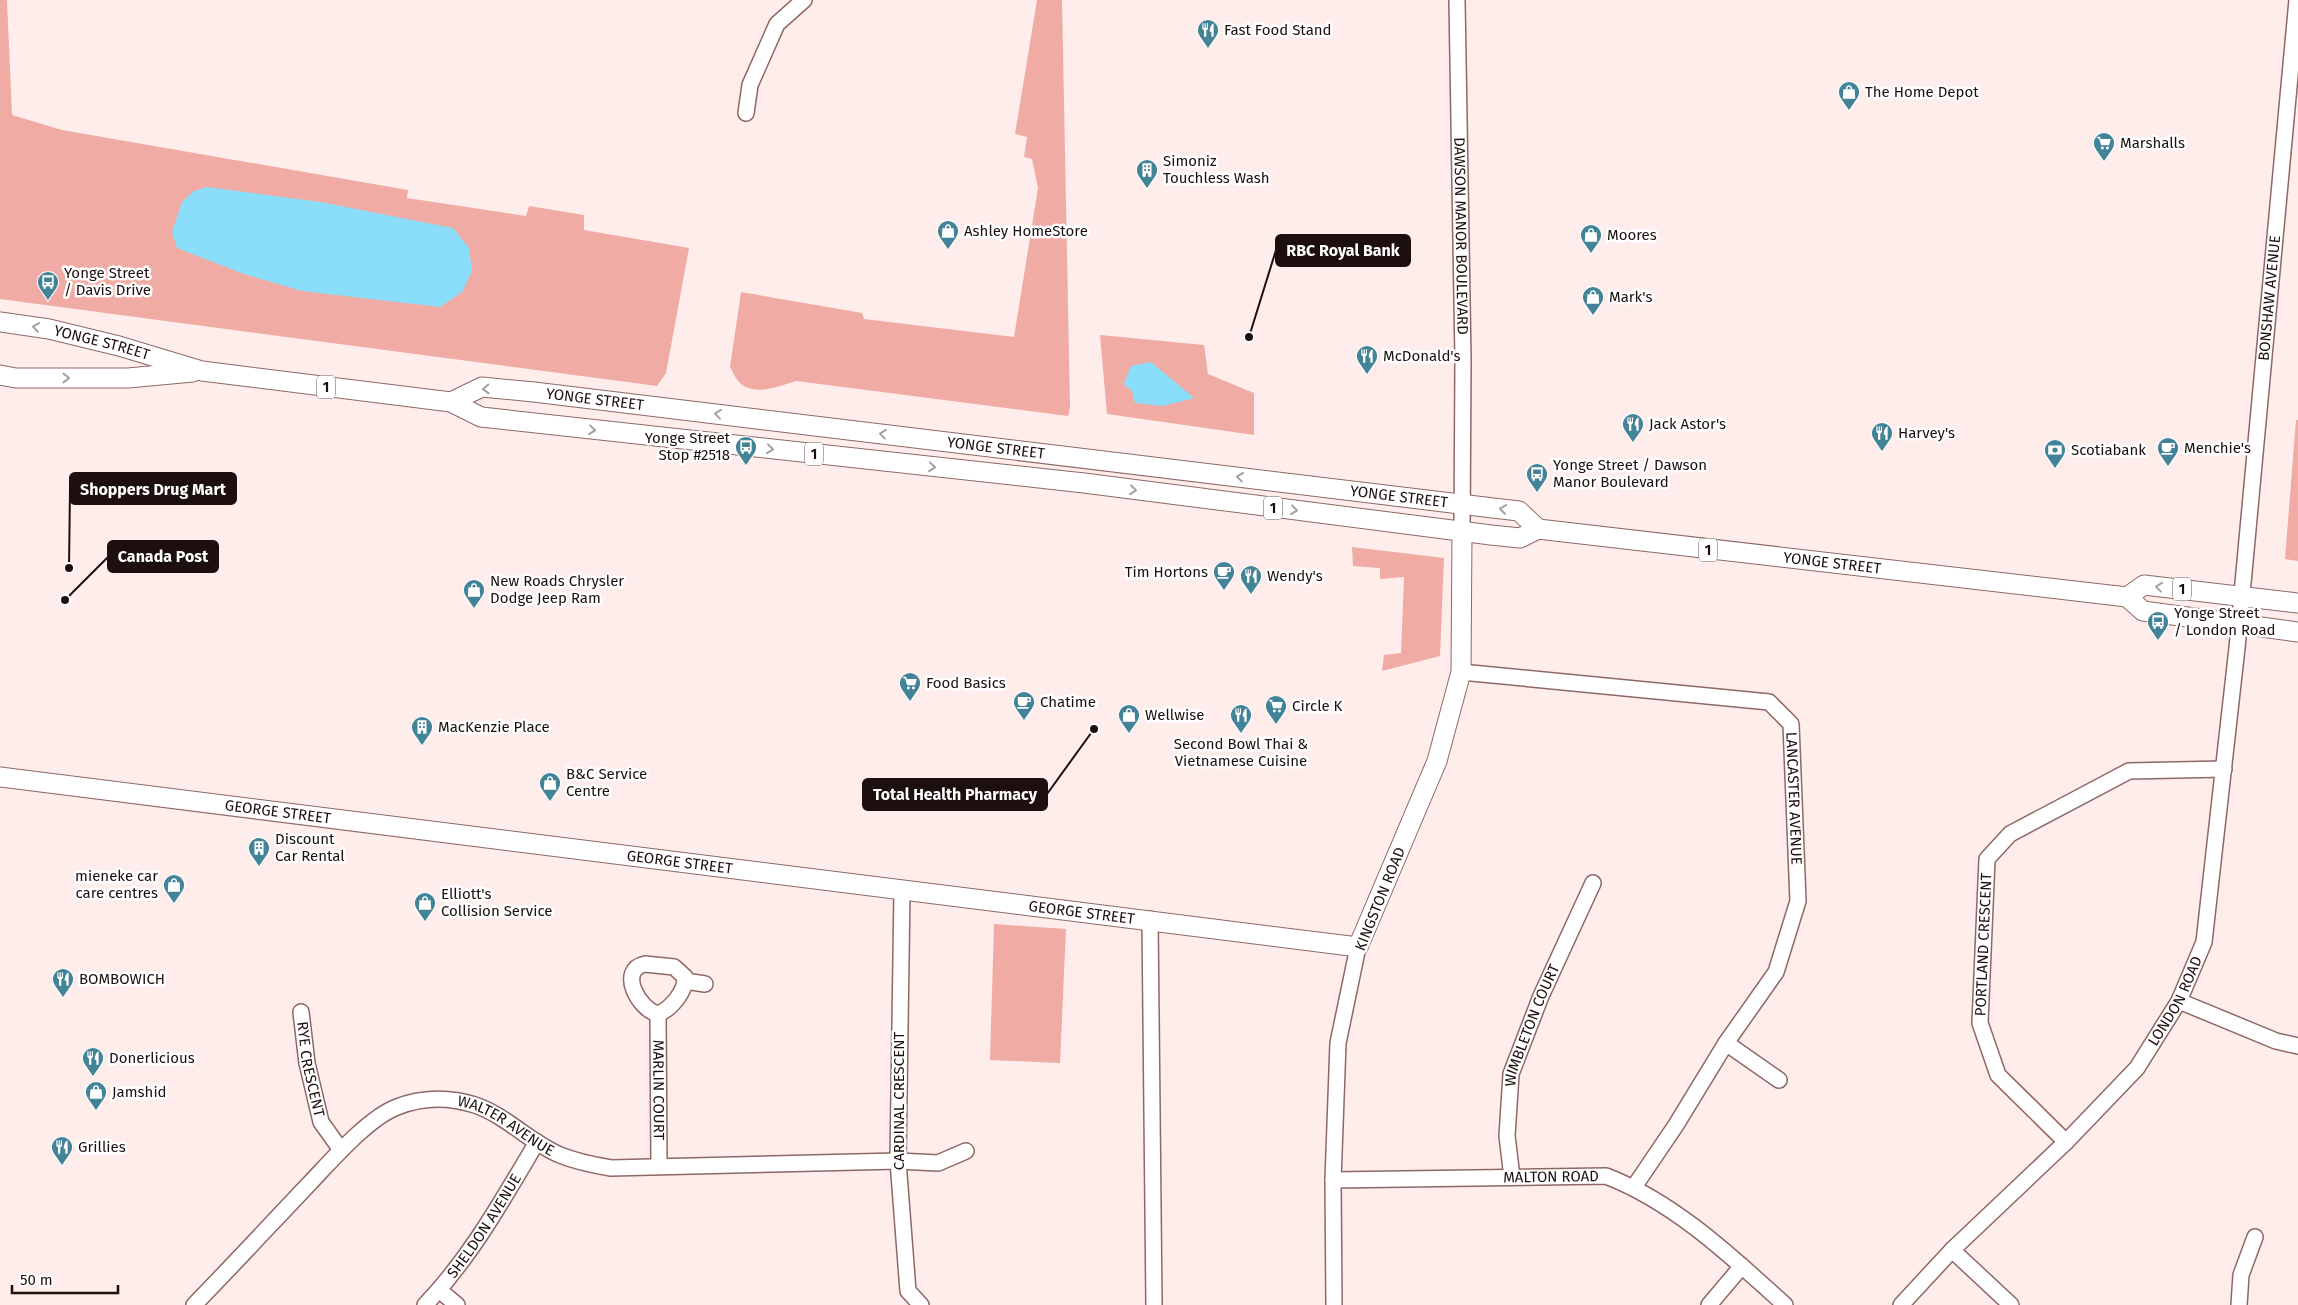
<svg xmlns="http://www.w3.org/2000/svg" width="2298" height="1305" font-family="'Fira Sans',sans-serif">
<rect width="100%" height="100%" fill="#ffedeb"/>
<!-- green -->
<path fill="#f1aba5" d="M0,0H7L12,115L62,130L408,190L407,198L526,216L529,206L584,215V230L689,248L666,373L657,386L0,299Z
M1037,0H1062L1070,407L1068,416L796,381C780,386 756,396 741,384C736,380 733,372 730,367L741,292L862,313L864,319L1014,337L1038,188L1032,159L1024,157L1027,137L1015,134Z
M1100,335L1204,345L1208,374L1254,393V435L1107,414Z
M2296,420H2298V561L2285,559Z
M1352,547L1444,558L1440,656L1382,671L1384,655L1401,653L1404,577L1380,579V568L1353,566Z
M994,924L1066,929L1060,1063L990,1060Z"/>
<!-- water -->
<path fill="#8bdefa" d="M207,187L320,202L453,228L469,248L472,271L462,292L440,307L302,291L244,274L177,248L172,232L182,202L194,191Z
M1151,362L1194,398L1163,406L1135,403L1132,391L1124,384L1131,366Z"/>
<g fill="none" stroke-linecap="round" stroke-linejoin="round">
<!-- minor casing -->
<g stroke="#8e6865" stroke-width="18">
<g id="minor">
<path id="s1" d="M1457,0L1463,360L1462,532"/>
<path d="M746,113L750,85L777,24L804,0"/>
<path id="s2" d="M1461,672L1769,702L1791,724L1798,901L1776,972L1726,1043L1676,1125L1634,1187"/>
<path d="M902,891L898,1161L908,1291L921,1305"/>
<path d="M1150,919L1154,1305"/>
<path d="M645,964L674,967L685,977C686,991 671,1009 658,1014C639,1010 617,970 645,964Z"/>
<path d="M685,981L705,984"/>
<path d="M2179,1001L2276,1041L2298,1046"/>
<path id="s3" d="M301,1012L307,1063L321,1122L341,1150"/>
<path id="s4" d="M658,1014L659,1166"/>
<path d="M1726,1043L1779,1080"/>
<path id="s5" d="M2066,1142L1998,1075L1980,1023L1987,859L2010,834L2129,771L2224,769"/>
<path id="s6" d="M1512,1177L1507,1136L1511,1074L1541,996L1593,883"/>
<path id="s7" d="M1333,1180L1606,1176C1674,1202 1731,1256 1785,1305"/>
<path d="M1952,1250L2011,1305"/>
<path d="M439,1290L457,1305"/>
<path id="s8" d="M194,1305C233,1265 271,1224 309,1184C331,1161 368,1118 397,1107C422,1097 450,1097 475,1105C507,1116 529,1142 560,1155C577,1162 593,1165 611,1168L898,1161L938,1163L966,1151"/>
<path id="s9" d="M425,1305C471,1257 503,1199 537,1142"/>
<path d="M1334,1305L1333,1180L1338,1043L1358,947"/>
<path d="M1709,1305L1742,1266"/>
<path id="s10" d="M1901,1305L1952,1250L2066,1142L2137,1068L2179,1001L2204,942L2237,648L2297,0"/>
<path d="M2239,1305L2241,1275L2255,1237"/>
</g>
</g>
<!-- major casing -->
<g stroke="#8e6865" stroke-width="21">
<g id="major">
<path id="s11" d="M0,322L49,329L119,346L202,371L451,402L481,417L1084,483L1491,535L1520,538L1538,529L2127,597L2143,611L2298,632"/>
<path d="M0,375L16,378H128L193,372"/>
<path id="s12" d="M451,402L482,387L534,392L1493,508L1519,511L1538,529"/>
<path d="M2127,597L2144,585L2298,603"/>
<path id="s13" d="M0,777L1358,947L1437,761L1461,672L1462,532"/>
</g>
</g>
<!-- minor -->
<use href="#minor" stroke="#fff" stroke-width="15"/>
<!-- major -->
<use href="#major" stroke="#fff" stroke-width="19"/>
</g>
<!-- one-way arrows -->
<defs><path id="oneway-chevron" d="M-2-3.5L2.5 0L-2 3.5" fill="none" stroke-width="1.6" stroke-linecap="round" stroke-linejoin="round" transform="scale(1.25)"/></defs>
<g stroke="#a59f9f">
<use href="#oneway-chevron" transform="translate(36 327) rotate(-172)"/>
<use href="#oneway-chevron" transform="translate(66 378)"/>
<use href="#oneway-chevron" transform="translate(486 389) rotate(177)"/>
<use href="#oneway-chevron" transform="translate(718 414) rotate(-173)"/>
<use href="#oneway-chevron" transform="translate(592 430) rotate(6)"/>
<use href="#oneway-chevron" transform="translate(883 434) rotate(-173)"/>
<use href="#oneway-chevron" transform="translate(770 449) rotate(6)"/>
<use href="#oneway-chevron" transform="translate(932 467) rotate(6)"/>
<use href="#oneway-chevron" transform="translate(1240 477) rotate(-173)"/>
<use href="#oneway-chevron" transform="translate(1133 490) rotate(7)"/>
<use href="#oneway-chevron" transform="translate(1503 509) rotate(-172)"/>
<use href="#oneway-chevron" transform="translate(1294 510) rotate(7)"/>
<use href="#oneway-chevron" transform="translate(2159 587) rotate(-173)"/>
</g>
<!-- icons -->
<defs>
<g id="restaurant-pin" transform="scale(1.125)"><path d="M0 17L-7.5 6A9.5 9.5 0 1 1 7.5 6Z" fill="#438397" stroke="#fff"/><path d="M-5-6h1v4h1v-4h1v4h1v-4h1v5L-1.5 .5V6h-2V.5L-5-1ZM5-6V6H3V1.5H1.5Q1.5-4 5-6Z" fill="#fff"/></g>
<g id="shop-pin" transform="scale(1.125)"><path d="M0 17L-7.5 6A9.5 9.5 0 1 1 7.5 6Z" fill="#438397" stroke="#fff"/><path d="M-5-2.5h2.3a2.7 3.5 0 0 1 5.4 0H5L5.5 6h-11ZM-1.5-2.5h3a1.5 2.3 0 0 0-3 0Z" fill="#fff"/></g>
<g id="supermarket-pin" transform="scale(1.125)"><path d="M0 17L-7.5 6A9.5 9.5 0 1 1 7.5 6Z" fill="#438397" stroke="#fff"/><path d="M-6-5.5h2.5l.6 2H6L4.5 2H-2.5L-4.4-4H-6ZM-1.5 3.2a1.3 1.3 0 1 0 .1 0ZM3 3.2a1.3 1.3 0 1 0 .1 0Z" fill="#fff"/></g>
<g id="building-pin" transform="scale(1.125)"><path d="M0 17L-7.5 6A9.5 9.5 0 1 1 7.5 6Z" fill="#438397" stroke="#fff"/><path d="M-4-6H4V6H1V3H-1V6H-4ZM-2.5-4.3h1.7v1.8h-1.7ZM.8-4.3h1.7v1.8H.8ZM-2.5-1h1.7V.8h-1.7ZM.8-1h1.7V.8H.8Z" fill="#fff"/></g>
<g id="bus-pin" transform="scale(1.125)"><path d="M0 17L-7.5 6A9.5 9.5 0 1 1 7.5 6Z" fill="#438397" stroke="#fff"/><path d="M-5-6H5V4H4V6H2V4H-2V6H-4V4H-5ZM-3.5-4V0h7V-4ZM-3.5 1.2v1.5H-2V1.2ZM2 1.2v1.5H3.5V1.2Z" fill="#fff"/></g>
<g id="cafe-pin" transform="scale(1.125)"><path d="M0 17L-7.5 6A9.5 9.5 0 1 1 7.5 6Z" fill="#438397" stroke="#fff"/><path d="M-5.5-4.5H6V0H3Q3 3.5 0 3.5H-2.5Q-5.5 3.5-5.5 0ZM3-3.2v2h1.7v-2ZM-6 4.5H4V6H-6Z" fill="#fff"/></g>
<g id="bank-pin" transform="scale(1.125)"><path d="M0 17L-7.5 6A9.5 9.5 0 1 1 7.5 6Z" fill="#438397" stroke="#fff"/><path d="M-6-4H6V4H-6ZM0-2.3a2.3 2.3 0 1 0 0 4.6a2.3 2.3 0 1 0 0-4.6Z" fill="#fff"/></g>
</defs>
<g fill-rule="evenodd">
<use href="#restaurant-pin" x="1208" y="30"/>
<use href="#shop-pin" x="1849" y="92"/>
<use href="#supermarket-pin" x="2104" y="143"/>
<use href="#building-pin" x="1147" y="170"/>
<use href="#shop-pin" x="948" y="231"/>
<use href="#shop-pin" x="1591" y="235"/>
<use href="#bus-pin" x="48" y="282"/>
<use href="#shop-pin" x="1593" y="297"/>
<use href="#restaurant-pin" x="1367" y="356"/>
<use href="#restaurant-pin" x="1633" y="424"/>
<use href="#restaurant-pin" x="1882" y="433"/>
<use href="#bus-pin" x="746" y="447"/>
<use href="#cafe-pin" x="2168" y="448"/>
<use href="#bank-pin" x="2055" y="450"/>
<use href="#bus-pin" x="1537" y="474"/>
<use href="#cafe-pin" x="1224" y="572"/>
<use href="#restaurant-pin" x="1251" y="576"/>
<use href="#shop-pin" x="474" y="590"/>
<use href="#bus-pin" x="2158" y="622"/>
<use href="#supermarket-pin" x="910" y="683"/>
<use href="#cafe-pin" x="1024" y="702"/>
<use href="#supermarket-pin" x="1276" y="706"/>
<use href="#shop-pin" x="1129" y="715"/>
<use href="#restaurant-pin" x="1241" y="715"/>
<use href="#building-pin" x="422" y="727"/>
<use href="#shop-pin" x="550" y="783"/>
<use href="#building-pin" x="259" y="848"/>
<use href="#shop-pin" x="174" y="885"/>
<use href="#shop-pin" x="425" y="903"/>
<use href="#restaurant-pin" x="63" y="979"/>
<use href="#restaurant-pin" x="93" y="1058"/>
<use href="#shop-pin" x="96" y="1092"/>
<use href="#restaurant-pin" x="62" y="1147"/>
</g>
<g text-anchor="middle" stroke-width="5" stroke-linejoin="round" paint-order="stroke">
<!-- shield labels -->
<g fill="#fff" stroke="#615756" stroke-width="1">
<rect x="317" y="375.5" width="18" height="23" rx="4"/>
<rect x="805" y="442.5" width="18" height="23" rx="4"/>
<rect x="1264" y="496.5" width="18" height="23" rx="4"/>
<rect x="1699" y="538.5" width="18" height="23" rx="4"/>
<rect x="2173" y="577.5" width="18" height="23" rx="4"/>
</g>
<g font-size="14" font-weight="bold" fill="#1d0f0e">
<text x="326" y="392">1</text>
<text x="814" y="459">1</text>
<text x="1273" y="513">1</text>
<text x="1708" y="555">1</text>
<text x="2182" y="594">1</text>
</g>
<!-- poi labels -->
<g font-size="15" fill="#1d0f0e" stroke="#fff" text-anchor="start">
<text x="1224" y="35">Fast Food Stand</text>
<text x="1865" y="97">The Home Depot</text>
<text x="2120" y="148">Marshalls</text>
<text x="1163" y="166">Simoniz<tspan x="1163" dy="17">Touchless Wash</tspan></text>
<text x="964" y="236">Ashley HomeStore</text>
<text x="1607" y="240">Moores</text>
<text x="64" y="278">Yonge Street<tspan x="64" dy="17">/ Davis Drive</tspan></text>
<text x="1609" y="302">Mark's</text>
<text x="1383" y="361">McDonald's</text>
<text x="1649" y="429">Jack Astor's</text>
<text x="1898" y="438">Harvey's</text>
<text x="730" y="443" text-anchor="end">Yonge Street<tspan x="730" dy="17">Stop #2518</tspan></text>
<text x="2184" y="453">Menchie's</text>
<text x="2071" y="455">Scotiabank</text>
<text x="1553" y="470">Yonge Street / Dawson<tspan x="1553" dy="17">Manor Boulevard</tspan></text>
<text x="1208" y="577" text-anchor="end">Tim Hortons</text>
<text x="1267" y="581">Wendy's</text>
<text x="490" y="586">New Roads Chrysler<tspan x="490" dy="17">Dodge Jeep Ram</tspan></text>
<text x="2174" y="618">Yonge Street<tspan x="2174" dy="17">/ London Road</tspan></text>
<text x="926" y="688">Food Basics</text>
<text x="1040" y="707">Chatime</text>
<text x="1292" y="711">Circle K</text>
<text x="1145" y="720">Wellwise</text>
<text x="438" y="732">MacKenzie Place</text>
<text x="1241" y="749" text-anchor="middle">Second Bowl Thai &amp;<tspan x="1241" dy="17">Vietnamese Cuisine</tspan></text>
<text x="566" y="779">B&amp;C Service<tspan x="566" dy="17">Centre</tspan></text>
<text x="275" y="844">Discount<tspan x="275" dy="17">Car Rental</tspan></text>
<text x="158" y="881" text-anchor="end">mieneke car<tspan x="158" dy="17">care centres</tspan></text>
<text x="441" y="899">Elliott's<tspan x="441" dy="17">Collision Service</tspan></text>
<text x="79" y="984">BOMBOWICH</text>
<text x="109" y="1063">Donerlicious</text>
<text x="112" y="1097">Jamshid</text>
<text x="78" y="1152">Grillies</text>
</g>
<!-- street labels -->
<g font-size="15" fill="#1d0f0e" stroke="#fff">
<text dy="5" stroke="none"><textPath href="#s1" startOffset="236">DAWSON MANOR BOULEVARD</textPath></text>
<text dy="5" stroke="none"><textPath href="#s10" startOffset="1125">BONSHAW AVENUE</textPath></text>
<text dy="5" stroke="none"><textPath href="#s11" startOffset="104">YONGE STREET</textPath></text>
<text dy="5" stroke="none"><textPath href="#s12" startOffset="148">YONGE STREET</textPath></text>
<text dy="5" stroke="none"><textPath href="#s12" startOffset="552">YONGE STREET</textPath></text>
<text dy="5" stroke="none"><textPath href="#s12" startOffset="958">YONGE STREET</textPath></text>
<text dy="5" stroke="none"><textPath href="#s11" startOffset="1855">YONGE STREET</textPath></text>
<text dy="5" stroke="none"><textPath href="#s2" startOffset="415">LANCASTER AVENUE</textPath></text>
<text dy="5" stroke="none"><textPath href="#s13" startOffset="280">GEORGE STREET</textPath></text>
<text dy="5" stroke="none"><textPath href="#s13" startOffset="685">GEORGE STREET</textPath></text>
<text transform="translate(1380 899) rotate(-68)" y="5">KINGSTON ROAD</text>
<text dy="5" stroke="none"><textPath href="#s13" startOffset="1090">GEORGE STREET</textPath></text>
<text dy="5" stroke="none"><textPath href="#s5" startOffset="229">PORTLAND CRESCENT</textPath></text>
<text dy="5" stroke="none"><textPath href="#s10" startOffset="412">LONDON ROAD</textPath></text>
<text dy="5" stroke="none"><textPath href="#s6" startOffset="156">WIMBLETON COURT</textPath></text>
<text dy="5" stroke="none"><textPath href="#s3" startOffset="58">RYE CRESCENT</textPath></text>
<text dy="5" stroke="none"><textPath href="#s4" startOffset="76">MARLIN COURT</textPath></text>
<text transform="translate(899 1101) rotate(-90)" y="5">CARDINAL CRESCENT</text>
<text dy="5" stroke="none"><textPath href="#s8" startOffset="401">WALTER AVENUE</textPath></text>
<text dy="5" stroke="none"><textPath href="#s7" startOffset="218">MALTON ROAD</textPath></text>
<text dy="5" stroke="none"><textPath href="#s9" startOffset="99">SHELDON AVENUE</textPath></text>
</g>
</g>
<!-- callouts -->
<path fill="none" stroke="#1d0f0e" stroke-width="2" d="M1249 337L1276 250M69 568L70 489M65 600L108 557M1094 729L1047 794"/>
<g fill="#1d0f0e" stroke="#fff" stroke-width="2">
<circle cx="1249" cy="337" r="5"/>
<circle cx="69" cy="568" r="5"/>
<circle cx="65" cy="600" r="5"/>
<circle cx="1094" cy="729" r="5"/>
</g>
<g fill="#1d0f0e" stroke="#1d0f0e" stroke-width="2">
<rect x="1276" y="235" width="134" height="31" rx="5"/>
<rect x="70" y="473" width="166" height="31" rx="5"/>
<rect x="108" y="541" width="110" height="31" rx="5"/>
<rect x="863" y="779" width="184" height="31" rx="5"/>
</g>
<g font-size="16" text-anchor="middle" font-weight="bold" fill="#fff">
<text x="1343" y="256">RBC Royal Bank</text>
<text x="153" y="495">Shoppers Drug Mart</text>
<text x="163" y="562">Canada Post</text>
<text x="955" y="800">Total Health Pharmacy</text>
</g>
<!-- scale -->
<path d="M12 1285v8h106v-8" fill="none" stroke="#1d0f0e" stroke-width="2.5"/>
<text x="20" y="1285" font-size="15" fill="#1d0f0e" stroke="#ffffff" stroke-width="4" paint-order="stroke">50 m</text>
</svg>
